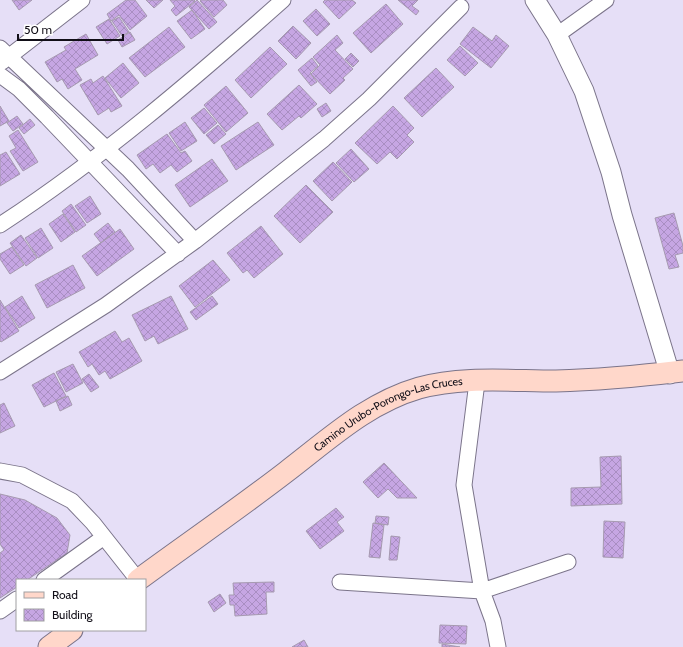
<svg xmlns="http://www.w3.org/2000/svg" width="683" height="647" font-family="Cabin,sans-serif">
<defs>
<pattern id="building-cross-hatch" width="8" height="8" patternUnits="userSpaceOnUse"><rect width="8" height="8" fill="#c6a6e3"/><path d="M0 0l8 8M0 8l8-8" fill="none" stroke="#a98ec2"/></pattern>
</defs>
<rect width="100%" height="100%" fill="#e6dff7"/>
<!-- building -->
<path fill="url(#building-cross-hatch)" stroke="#a69ab0" d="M12,0H32L19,10Z
M126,0H135L147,16L130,30L119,15L111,21L107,14Z
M146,0H163L154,8Z
M170,0H194L195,1L176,16L171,10L175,6Z
M197,0L217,22L209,29L189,7Z
M201,0H223L227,5L214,17L200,1Z
M325,0H352L356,3L339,19L323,2Z
M398,0H418L412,6L419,11L416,15Z
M386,4L403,24L371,53L353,33Z
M316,9L330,24L317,36L303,21Z
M192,10L205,29L191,39L177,21Z
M119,17L129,32L122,36L112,21Z
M109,19L120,36L107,44L96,27Z
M293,26L311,43L296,59L278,41Z
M169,27L185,47L145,77L129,58Z
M473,27L492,41L496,35L509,46L491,68L460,44Z
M130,32L135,40L122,47L118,40Z
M86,34L98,55L75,69L82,80L68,89L62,79L57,82L45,62L66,50L64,47Z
M337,35L343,43L335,50L353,69L343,78L345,80L330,94L311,74L320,65L313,57Z
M460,46L478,63L465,76L447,60Z
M270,47L287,64L251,98L235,80Z
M351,53L359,61L353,67L345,59Z
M312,58L318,66L310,73L317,82L311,86L298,70Z
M123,63L139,83L121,98L105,78Z
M436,68L454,87L422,117L404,98Z
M103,76L122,106L111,112L109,108L98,115L80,85L91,79L93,83Z
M299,85L317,104L301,118L299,116L282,130L267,114Z
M226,86L248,113L226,132L204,105Z
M326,103L331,111L322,117L317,109Z
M0,106L9,121L0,126Z
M393,106L414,128L407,135L414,142L397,159L390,152L377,164L355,143Z
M204,108L217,123L204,134L191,118Z
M17,116L23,124L13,131L7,123Z
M30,119L35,125L24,134L19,128Z
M185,122L197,141L181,151L169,133Z
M258,122L274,145L236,170L221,146Z
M218,125L226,134L214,144L206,135Z
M18,130L38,162L23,171L10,151L16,148L9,136Z
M167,134L181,153L185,151L192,161L177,172L171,165L160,173L153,164L146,169L137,155Z
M351,149L369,169L354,182L336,163Z
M6,152L20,174L0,186V155Z
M212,159L228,181L190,207L175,185Z
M333,162L352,182L332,201L313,181Z
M306,185L333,212L300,243L274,216Z
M90,196L101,214L87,223L75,206Z
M71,204L86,225L76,232L62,211Z
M674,213L683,246V253L675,255L679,267L669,269L655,218Z
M63,214L75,232L61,242L49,224Z
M108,223L115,232L101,243L94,234Z
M261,226L283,254L254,278L247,270L243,273L227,253Z
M41,228L53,248L38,258L25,238Z
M120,229L134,249L97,276L82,256Z
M21,235L37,258L26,266L10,243Z
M12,247L24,265L10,274L0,259V254Z
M213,260L230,280L195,307L179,286Z
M73,265L85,288L47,308L35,285Z
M22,296L35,318L19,328L5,307Z
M171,296L188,329L158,344L154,336L145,341L132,315Z
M212,296L218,304L196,320L190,312Z
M0,300L19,331L1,342L0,341Z
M115,331L122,342L129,338L142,361L110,379L105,371L99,375L92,364L88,367L79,352Z
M73,364L83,383L66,392L56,372Z
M54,373L66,396L44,407L32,385Z
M89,374L99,387L91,392L82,379Z
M68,396L72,405L60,411L56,401Z
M4,403L15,426L0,433V405Z
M621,456L622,504L571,506V488L601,487L600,457Z
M384,463L417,498H397L388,489L378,498L363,482Z
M0,494L25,500L57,518L70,535L67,553L27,580H17V587L0,598V553L4,550L0,544Z
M336,508L344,517L337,522L344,531L320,549L306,531Z
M376,516L389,517L388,525L375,523Z
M604,521L625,522L623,558L603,557Z
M373,523L384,525L380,558L369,557Z
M391,536L400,537L397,560H389Z
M274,582V592H266L267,614L235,616L234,605H230L229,595H234L233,583Z
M220,594L226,603L214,612L208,602Z
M440,625L467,626L466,644L439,643Z
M304,640L308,647H292Z
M442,644L460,647H442Z"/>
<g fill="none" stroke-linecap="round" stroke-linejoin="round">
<!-- minor casing -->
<g stroke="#7b748a" stroke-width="17">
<path id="minor" d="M557,35L606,0
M0,48L128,169L195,241
M2,62L82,0
M0,75L19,89L47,117L178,254
M0,225C101,159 193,80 283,0
M0,372L106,305L195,241L324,139L369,99L461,7
M477,382L464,485L482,591L493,621L498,647
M0,471L22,475L72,501L93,523L138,580
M44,580L104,537
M340,582L482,591L568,562
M0,611L17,599"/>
</g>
<!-- tertiary casing -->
<g stroke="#7b748a" stroke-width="21">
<path id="tertiary" d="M535,0L557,35L584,91L611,172L622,215L670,374"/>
</g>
<!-- secondary casing -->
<g stroke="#7b748a" stroke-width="23">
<g id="secondary">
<path id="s1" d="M138,580C187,544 238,509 286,472C328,440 367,403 419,388C462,376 511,381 556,381C598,380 641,376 683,371"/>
<path d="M49,647L72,630"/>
</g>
</g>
<!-- minor -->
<use href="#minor" stroke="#fff" stroke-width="15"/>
<!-- tertiary -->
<use href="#tertiary" stroke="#fff" stroke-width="19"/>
<!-- secondary -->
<use href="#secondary" stroke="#ffd7ca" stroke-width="21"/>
</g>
<g text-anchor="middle" stroke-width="4" stroke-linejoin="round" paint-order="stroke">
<!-- street labels -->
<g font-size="11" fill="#110e17" stroke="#fff">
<text dy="4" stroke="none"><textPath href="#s1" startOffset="303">Camino Urubo-Porongo-Las Cruces</textPath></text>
</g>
</g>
<!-- legend -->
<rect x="16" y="579" width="130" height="52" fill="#ffffff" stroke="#a09fa2"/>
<rect x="24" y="592" width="20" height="6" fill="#ffd7ca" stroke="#a09fa2"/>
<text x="52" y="599" font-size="12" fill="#110e17">Road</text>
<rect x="24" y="609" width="20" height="12" fill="url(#building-cross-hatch)" stroke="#a09fa2"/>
<text x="52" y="619" font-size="12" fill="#110e17">Building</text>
<!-- scale -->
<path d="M18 34v6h105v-6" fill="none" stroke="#110e17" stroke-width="2"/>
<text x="24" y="34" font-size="12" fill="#110e17" stroke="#ffffff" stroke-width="3" paint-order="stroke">50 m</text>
</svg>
